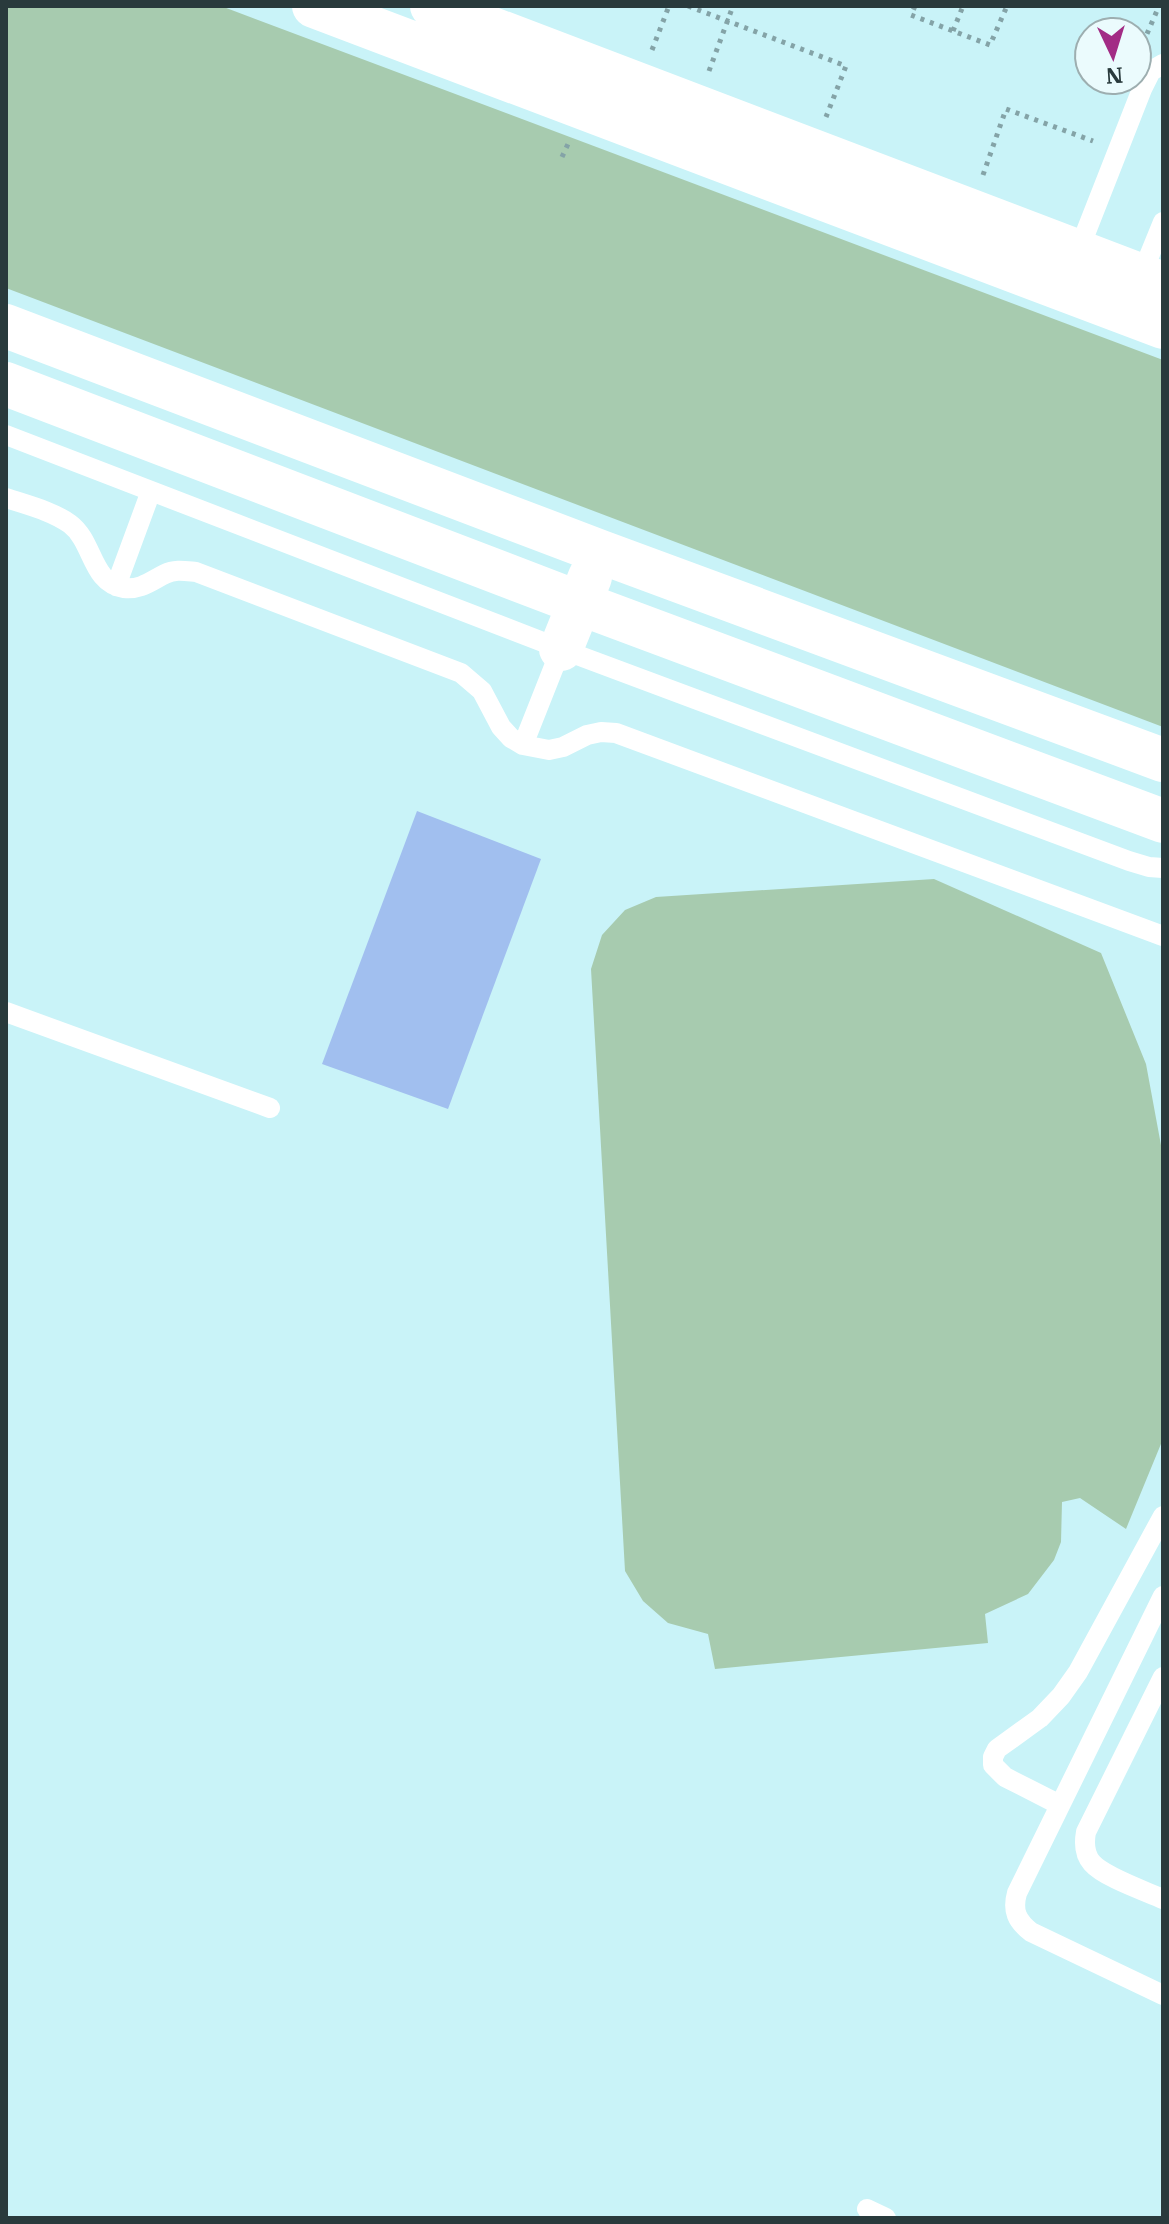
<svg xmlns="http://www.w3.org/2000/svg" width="1169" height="2224" font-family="'IBM Plex Serif',serif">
<rect width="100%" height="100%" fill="#c9f3f8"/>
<!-- green -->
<path fill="#a7cbaf" d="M6,6H221L1163,360V727L6,288Z
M934,879L1101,953L1146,1064L1163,1156V1439L1126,1529L1080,1498L1062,1502L1061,1542L1054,1560L1028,1594L985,1614L988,1643L715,1669L708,1634L668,1623L643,1601L625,1571L591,969L602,935L625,910L656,897Z"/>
<!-- water -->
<path fill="#a1bfef" d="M417,811L541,859L448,1109L322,1064Z"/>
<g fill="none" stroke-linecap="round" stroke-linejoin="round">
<!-- path -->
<path stroke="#84a3a7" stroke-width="5" stroke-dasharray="4 6" stroke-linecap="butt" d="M688,6L846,66L826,117
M915,6L911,15L990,45L1007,6
M953,31L963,6
M1143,43L1159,6
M652,50L669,6
M709,71L733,6
M562,157L568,144
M983,175L1006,109L1093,141"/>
<!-- service -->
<path stroke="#fff" stroke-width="20" d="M1078,252L1142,89L1151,71L1163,64
M1141,276L1163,222
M6,435L561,649L1129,861L1149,867L1163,868
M6,498C27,505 52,511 70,524C94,542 91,583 124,588C141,590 151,581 165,574C175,569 185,571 196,572L461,673L482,691L501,727L511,738L523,745L549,750L563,747L587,735L601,732L616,733L1163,936
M116,586L151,491
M523,745L561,649
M6,1012L270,1108
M1163,1596L1017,1893C1012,1911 1017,1921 1031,1932L1163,1995
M1163,1677L1086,1832C1084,1843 1084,1854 1092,1863C1104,1877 1145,1891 1163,1899
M1060,1805L1005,1777L993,1765V1757L997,1749L1040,1718L1061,1696L1078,1672L1163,1516
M867,2209L886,2218"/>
<!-- tertiary -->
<path stroke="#fff" stroke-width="44" d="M314,6L1163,327
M432,6L1163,284
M6,326L601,552L1163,760
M6,384L579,603L1163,821
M561,649L590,577"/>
</g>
<!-- border -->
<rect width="1169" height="2224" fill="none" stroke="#293a3c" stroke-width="16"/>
<!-- north arrow -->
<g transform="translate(1113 56) rotate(176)"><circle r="38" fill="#ebfbfd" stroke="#9daeb0" stroke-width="2"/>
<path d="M0-6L14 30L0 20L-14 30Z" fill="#a22c85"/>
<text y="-12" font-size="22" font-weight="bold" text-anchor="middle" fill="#293a3c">N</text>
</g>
</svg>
